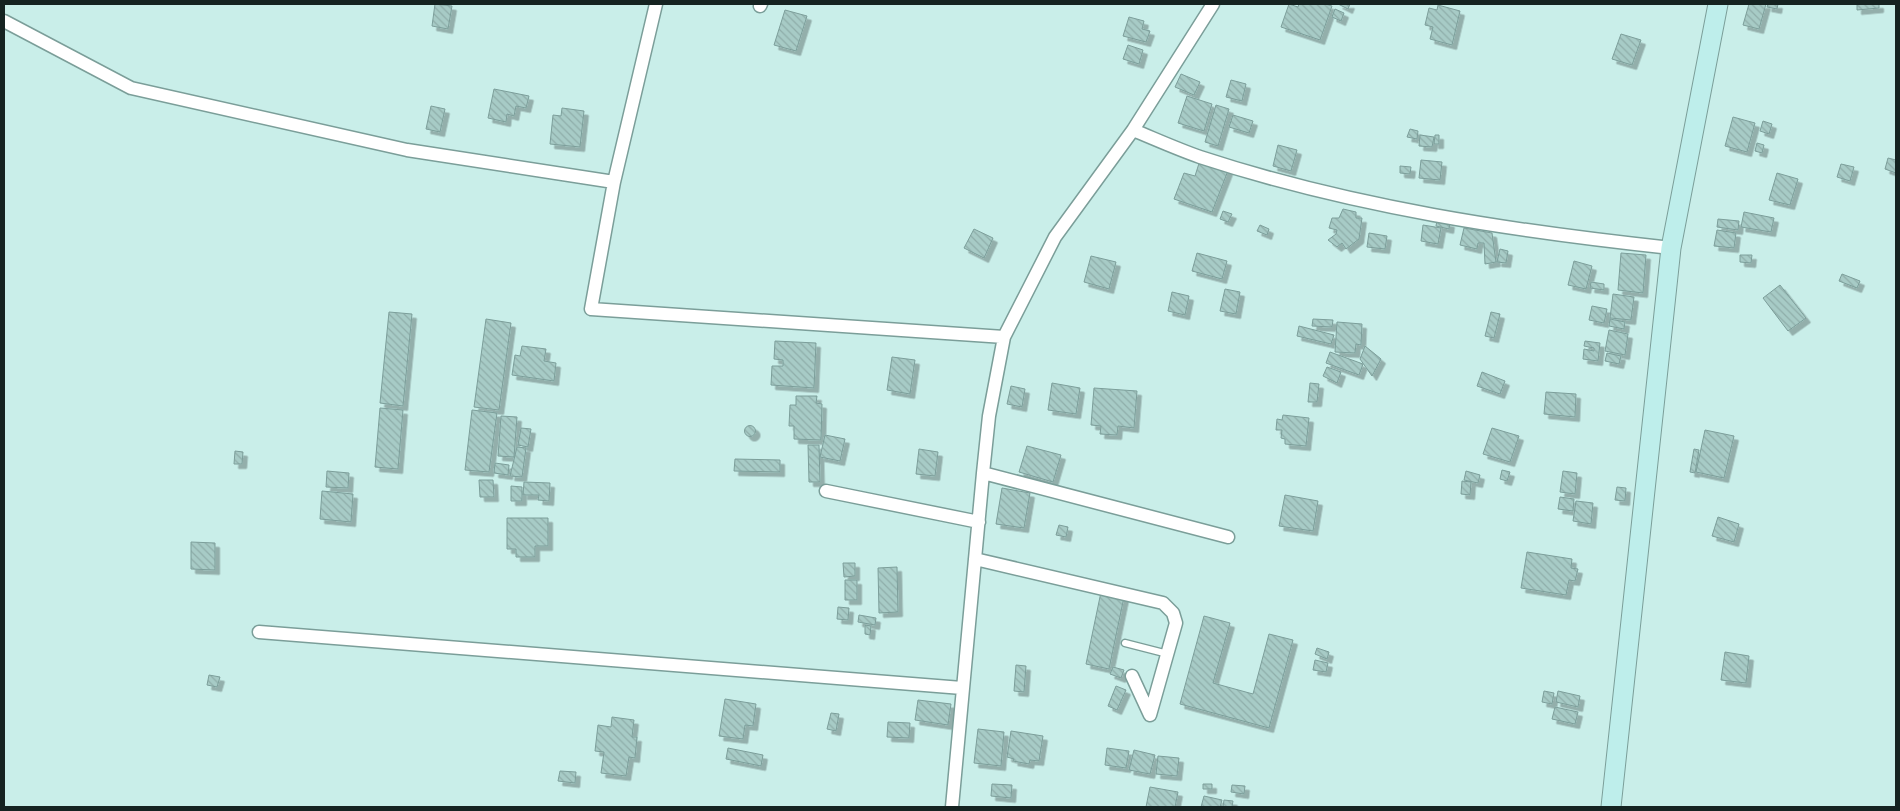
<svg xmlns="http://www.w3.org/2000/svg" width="1900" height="811" font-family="Figtree,sans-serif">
<defs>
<pattern id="building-back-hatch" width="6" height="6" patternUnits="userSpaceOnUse" patternTransform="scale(1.25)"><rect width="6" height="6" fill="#a7cbc6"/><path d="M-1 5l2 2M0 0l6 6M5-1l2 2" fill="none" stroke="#8faeaa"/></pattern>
<filter id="shadow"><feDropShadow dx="4.5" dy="4.5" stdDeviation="0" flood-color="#0004"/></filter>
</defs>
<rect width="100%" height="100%" fill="#c9eee9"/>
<!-- building -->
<path fill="url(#building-back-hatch)" stroke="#7c9e9a" filter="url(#shadow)" d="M435,4L452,6L448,29L432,26Z
M1289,4L1298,7L1299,4H1325L1332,6L1320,40L1281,27Z
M1338,4H1350L1348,9Z
M1749,4H1766L1759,29L1743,25Z
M1768,4H1778L1777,9L1767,7Z
M1857,4H1879V8L1857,10Z
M1438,5L1460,11L1452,45L1430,39L1433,27L1425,25L1429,8L1437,10Z
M1335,9L1344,13L1341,21L1332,17Z
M785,10L807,16L796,51L774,45Z
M1129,17L1144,21L1142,29L1150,31L1146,42L1123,36Z
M1621,34L1641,40L1632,65L1612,59Z
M1128,45L1143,50L1139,64L1123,59Z
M1181,74L1200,82L1194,95L1175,87Z
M1231,80L1246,84L1242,101L1226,97Z
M494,89L529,96L526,108L516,106L514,116L507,114L506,122L488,118Z
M1187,96L1212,104L1204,131L1178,123Z
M1216,105L1229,109L1218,146L1205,142Z
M431,106L445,109L440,132L426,129Z
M562,108L584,111L580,147L550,144L553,115L561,116Z
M1233,115L1253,121L1249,133L1229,127Z
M1733,117L1755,123L1747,152L1725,146Z
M1763,121L1772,124L1769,134L1760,131Z
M1410,129L1418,131L1417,139L1407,137Z
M1420,135L1434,137L1432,147L1419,146Z
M1435,135H1439V144H1434Z
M1757,143L1764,145L1762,153L1755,151Z
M1278,145L1297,150L1291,171L1273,166Z
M1201,157L1229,168L1212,212L1174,199L1184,173L1195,176Z
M1888,158L1896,160V173L1885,169Z
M1421,160L1442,162L1440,180L1419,178Z
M1841,164L1854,167L1850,181L1837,177Z
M1400,166L1411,167L1410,174L1400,173Z
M1777,173L1798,179L1790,205L1769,200Z
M1343,209L1356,212V218H1362L1359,239L1346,249L1342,243L1337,247L1328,240L1336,234L1337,230L1329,228L1332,218H1339Z
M1223,211L1232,214L1228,222L1220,219Z
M1744,212L1774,218L1771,232L1741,227Z
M1718,219L1739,221L1738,230L1717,227Z
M1437,220L1450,223L1449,229L1436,226Z
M1260,225L1269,229L1267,235L1257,231Z
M1423,225L1441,228L1438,244L1421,241Z
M1464,228L1492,233L1496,262L1485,264L1484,243H1478L1477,249L1460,245Z
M974,229L993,238L984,258L964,248Z
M1717,230L1736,233L1734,248L1714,246Z
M1369,233L1387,236L1385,249L1367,247Z
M1500,249L1508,251L1506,263L1497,262Z
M1197,253L1227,261L1222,279L1192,271Z
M1621,253L1646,255L1643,293L1618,290Z
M1740,255H1752L1751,263L1740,262Z
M1091,256L1116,262L1109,289L1084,282Z
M1574,261L1592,266L1586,289L1568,285Z
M1842,274L1860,281L1857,288L1839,281Z
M1591,282L1604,284V290L1590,288Z
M1780,285L1806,318L1788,331L1763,298Z
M1225,289L1240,292L1236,314L1220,311Z
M1172,292L1189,296L1185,315L1168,311Z
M1613,294L1634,297L1631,320L1610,318Z
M1592,306L1607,309L1604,323L1589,320Z
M389,312L412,314L403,406L380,403Z
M1491,312L1500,314L1494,338L1485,336Z
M486,319L511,323L499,410L474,407Z
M1313,319L1333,320L1332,327L1312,326Z
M1610,319L1625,322L1624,329L1609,326Z
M1337,322L1362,324L1361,345L1356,344L1355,353L1335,352Z
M1299,326L1334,335L1331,344L1297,336Z
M1609,330L1628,334L1625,355L1605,351Z
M775,341L816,343L814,388L771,385L772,366H783V360L774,359Z
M1585,341L1600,343L1598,361L1583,359L1584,349L1594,351V348L1584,346Z
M522,346L546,349L544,361L556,363L554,381L512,375L515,355L520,356Z
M1365,346L1381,359L1372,376L1360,359Z
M1330,352L1363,364L1359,375L1326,363Z
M1607,353L1621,356L1619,364L1605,361Z
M892,357L915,360L910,394L887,390Z
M1327,367L1341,372L1337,383L1323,376Z
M1482,372L1505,381L1500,394L1477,386Z
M1052,383L1080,388L1076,414L1048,410Z
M1310,383L1319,384L1317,402H1308Z
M1011,386L1025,389L1022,407L1007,404Z
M1094,388L1137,391L1134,428L1118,426L1117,435L1100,434L1101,426L1091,425Z
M1546,392L1576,394L1575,417L1544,414Z
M796,396H817L816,403L822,404L821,440L794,439V426H789L790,405H796Z
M380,408L403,410L398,469L375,467Z
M472,410L497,413L489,472L465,470Z
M1283,415L1309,418L1306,446L1285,444V439L1281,438L1282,430H1276L1277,419L1282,420Z
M501,416L517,417L514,457L498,456Z
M744.5 431a5.5 5.5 0 1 1 11 0a5.5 5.5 0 1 1-11 0Z
M521,428L531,429L528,447L518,445Z
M1492,428L1519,436L1510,462L1483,454Z
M1705,430L1734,436L1724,478L1696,472Z
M825,435L845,439L840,461L820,457Z
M808,445H819L820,482H809Z
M1027,446L1061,455L1053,482L1019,472Z
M517,447L526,448L522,477L510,476Z
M919,449L938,452L935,476L916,474Z
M1694,449L1699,450L1695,473L1690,472Z
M235,451L243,452L242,464H234Z
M735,459L780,460V472L734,471Z
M495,463L509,465L508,475L494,473Z
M1502,470L1510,472L1507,481L1500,479Z
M327,471L349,473L348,488L326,487Z
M1466,471L1480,475L1478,483L1464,480Z
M1563,471L1577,473L1575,494L1560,492Z
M479,480H493L494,497H480Z
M1462,481L1471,482L1470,495L1461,494Z
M524,482L550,483L549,501L538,500L539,495H523Z
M511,486L522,487V501H511Z
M1617,487L1626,488L1625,501L1615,500Z
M1002,488L1030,493L1024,528L996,524Z
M322,491L353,494L351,522L320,519Z
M1285,495L1318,501L1313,531L1279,526Z
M1560,497L1574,499L1573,511L1558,509Z
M1576,501L1593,503L1591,524L1573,521Z
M1718,517L1739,524L1734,542L1712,536Z
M507,518H548V546H535V557H516V549H507Z
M1059,525L1068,527L1066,537L1056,535Z
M191,542L215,543V570L191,569Z
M1527,552L1572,559L1571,568L1578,569L1575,581L1569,580L1566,595L1521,588Z
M843,563H855V576L844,577Z
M897,567L898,612L879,613L878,568Z
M845,580H857V600H845Z
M1101,592L1124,597L1109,669L1086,664Z
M838,607L849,608L848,620L837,619Z
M859,615L876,618L875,625L858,622Z
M1204,616L1230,623L1213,683L1253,694L1269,634L1293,640L1269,728L1180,704Z
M865,625L871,626L870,635L865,634Z
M1317,648L1329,652L1327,659L1315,654Z
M1725,652L1749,656L1746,683L1721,680Z
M1315,660L1328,663L1326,672L1313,670Z
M1016,665L1026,666L1024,692L1014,691Z
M1113,667L1124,670L1121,678L1110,674Z
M209,675L220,677L217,687L207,685Z
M1116,686L1126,690L1117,710L1108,706Z
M1544,691L1554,693L1552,704L1542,702Z
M1558,691L1580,696L1578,707L1556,702Z
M725,699L756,704L753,726L745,725L743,739L719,736Z
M918,700L951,704L948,725L915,720Z
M1555,707L1578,712L1575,724L1552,719Z
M831,713L839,714L836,731L827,729Z
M612,717L634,720L632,737H637L635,758L629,757L626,776L601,773L604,752L595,751L598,725L611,727Z
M888,722L910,723L909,738L887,737Z
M978,729L1004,732L1001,766L974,763Z
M1011,731L1043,736L1039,761L1030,760L1029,764L1013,761L1014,759L1007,757Z
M728,748L763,755L761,766L726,759Z
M1107,748L1129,751L1126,768L1105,765Z
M1134,750L1155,755L1150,774L1129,770Z
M1158,756L1179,758L1177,776L1156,774Z
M560,771L576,772L575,783L558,781Z
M992,784L1012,785L1011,798L991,796Z
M1203,784H1212V789H1203Z
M1232,785L1245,786L1244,794L1231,792Z
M1150,787L1178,792L1175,807H1146Z
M1204,796L1222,800L1220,807H1201Z
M1224,800L1233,801L1232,807H1223Z"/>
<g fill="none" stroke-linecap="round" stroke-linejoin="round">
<!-- lane casing -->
<g stroke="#7b9e99" stroke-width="9">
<path id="lane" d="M1125,643L1168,654"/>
</g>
<!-- street casing -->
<g stroke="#7b9e99" stroke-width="15">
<path id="street" d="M656,4L614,182L591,309L1004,337L1055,237L1133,130L1213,4
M760,6L761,4
M4,21L131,88L407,150L614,182
M1133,130C1155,139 1177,149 1200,157C1352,207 1512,231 1671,248
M983,473L1228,537
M826,491L979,522
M975,559L1163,603L1173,613L1176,623L1150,715L1132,676
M259,632L962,688
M952,807L983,473L989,416L1004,337"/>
</g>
<!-- secondary casing -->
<g stroke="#7b9e99" stroke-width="21">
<path id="secondary" d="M1611,807L1671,248L1718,4"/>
</g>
<!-- lane -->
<use href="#lane" stroke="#fff" stroke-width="6"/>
<!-- street -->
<use href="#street" stroke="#fff" stroke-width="12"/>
<!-- secondary -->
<use href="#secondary" stroke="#beeeeb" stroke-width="19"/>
</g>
<!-- border -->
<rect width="1900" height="811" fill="none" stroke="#152321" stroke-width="10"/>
</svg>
